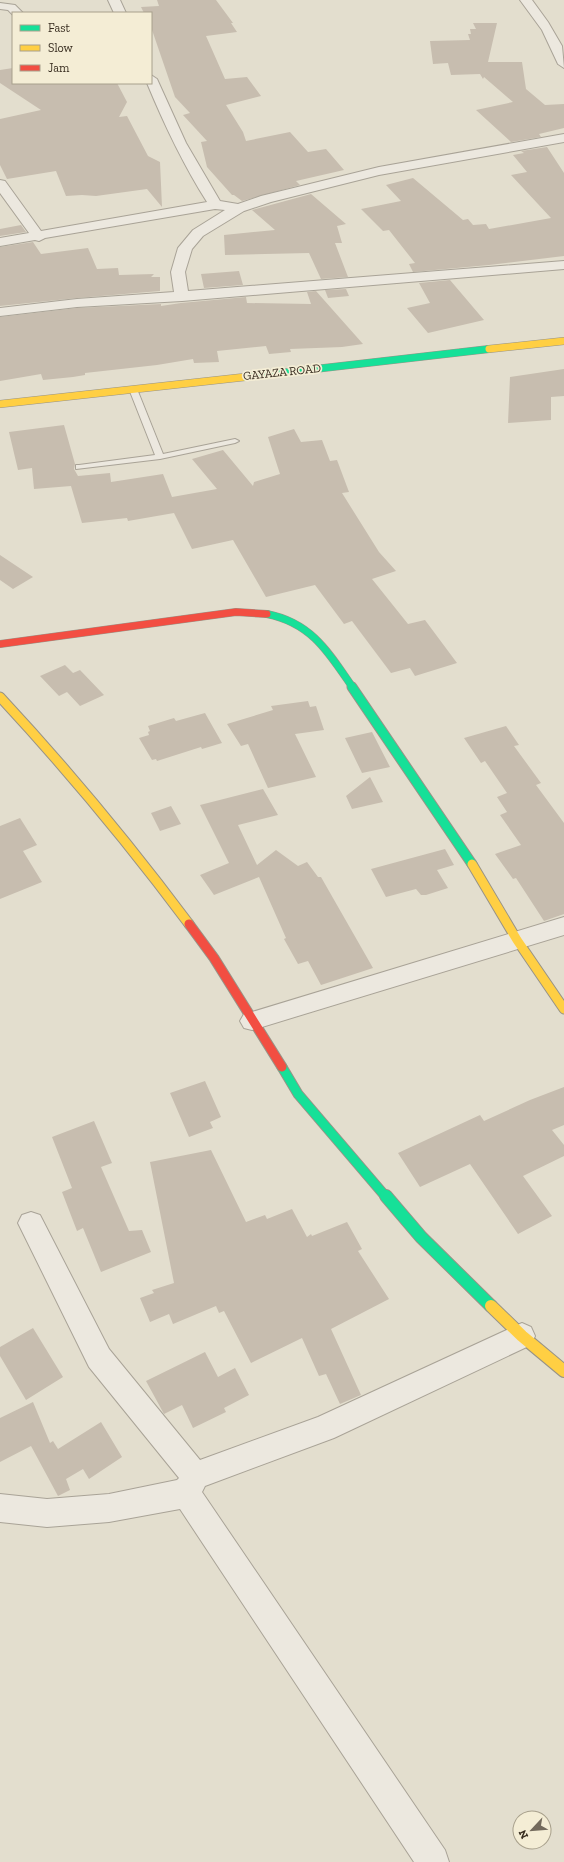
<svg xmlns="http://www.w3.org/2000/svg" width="564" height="1862" font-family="'Zilla Slab',serif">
<rect width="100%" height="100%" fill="#e3dece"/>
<!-- building -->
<path fill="#c7bdaf" d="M157,0H216L233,23H231L237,32L206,36L225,79L247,77L261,96L226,105L243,132L246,141L290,132L308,152L326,149L344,170L296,181L300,185L242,201L234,195H232L207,167L201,142L207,141L183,115L190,113L175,97L151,27V13H144L141,7L159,6Z
M473,23H497L488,62H522L526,89L545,105L564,104V128L539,134L541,137L511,142L476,110L513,102L484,77L483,79L480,74L451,75L448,63L433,64L430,41L470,40L468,34H471L470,29H476Z
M13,68V83H117L127,102L119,117L127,116L148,156L160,162L162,207L147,189L96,196L82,195L66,196L56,171L7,179L0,165V119L41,110L0,83V70Z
M547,147L564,173V256L489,265L413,272L409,264L415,263L389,230L383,231L361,209L401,201L386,185L413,178L463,220L468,219L473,225L486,224L489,229L551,218L511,175L527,172L513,155L524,153L521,151Z
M311,194L346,224L337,226L342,243H335L348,277L321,279L309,253L225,255L224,235L275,230L252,210Z
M21,225L26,232L0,236V229Z
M33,242L41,254L88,248L97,269L118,268L119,275L154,274L151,277H160V291L77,298L0,306V247Z
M239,271L243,285L204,288L201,274Z
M450,280L484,320L428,333L407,308L430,303L419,283Z
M346,289L349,296L328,298L325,290Z
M316,291L363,344L342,347L290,349L291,352L269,354L266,346L217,351L219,362L194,363L193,359L157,365L85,373V375L73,377L43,380L41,374L0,381V317L77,308L161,304V306L181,303L246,297L247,303L311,304L307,292Z
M564,369V396L551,397V420L508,423L510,377Z
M64,425L75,464L74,469L78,476L110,473L111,482L163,474L172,497L217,489L192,459L223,450L253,486L254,482L280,474L268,437L294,429L301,442L322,440L330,461L337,460L349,492L342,493L379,552L396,571L372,579L408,624L425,620L457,663L415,676L410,668L391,673L352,621L344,624L315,585L266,597L233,540L192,549L174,513L128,521L127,518L82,523L71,486L34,489L32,468L18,470L9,432Z
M0,555L33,577L13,589L0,580Z
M65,665L73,673L80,670L104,695L80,706L67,692L59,696L40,676Z
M308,701L310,707L316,706L324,730L295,734L316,777L268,788L248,744L241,746L227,724L273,710L271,706Z
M205,713L222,743L202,749L201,747L157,761L156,759L152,760L139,738L149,735L148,732L150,731L148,726L174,718L176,721Z
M506,726L519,745L514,746L541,783L536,785L564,823V914L544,921L516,878L513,879L495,854L521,845L500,815L507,812L497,797L507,793L485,761L481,763L464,738Z
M372,732L390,767L362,773L345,738Z
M370,777L383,802L352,809L346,796Z
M263,789L278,815L238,825L257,865L276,850L298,866L307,862L318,877H321L373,968L321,985L308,961L298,964L284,939L286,938L259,877L214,895L200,875L229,863L200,805Z
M171,806L181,824L160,831L151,813Z
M20,818L37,845L23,851L42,882L0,899V826Z
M445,849L454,865L437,870L448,888L426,895H421L416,889L386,897L371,869Z
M205,1081L221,1117L210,1122L213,1128L189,1137L170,1093Z
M564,1087V1125L552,1130L564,1145V1156L523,1176L552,1216L518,1234L470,1164L420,1187L398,1153L480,1115L484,1121L530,1100Z
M94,1121L112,1163L101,1167L129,1231L142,1230L151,1252L101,1272L83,1228L77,1231L62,1192L72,1188L52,1137Z
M211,1150L246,1222L265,1215L267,1219L292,1209L307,1237L311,1234L312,1236L347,1222L362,1249L358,1251L389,1299L331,1329L361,1395L340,1404L326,1374L319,1376L302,1338L251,1363L224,1311L219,1313L216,1306L173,1324L169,1314L150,1322L140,1298L154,1293L152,1290L174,1283L150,1162Z
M33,1328L63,1377L26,1400L0,1356V1347Z
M205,1352L218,1377L235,1368L249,1395L224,1408L226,1412L193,1428L182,1405L164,1414L146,1381Z
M33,1402L50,1443L53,1441L58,1449L101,1422L122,1457L89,1479L83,1469L66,1479L70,1490L58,1496L31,1446L0,1462V1418Z"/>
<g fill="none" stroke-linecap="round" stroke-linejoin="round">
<!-- lane casing -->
<g stroke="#a9a397" stroke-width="2">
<path id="lane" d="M130,387L137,389L163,454L235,439L239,441L235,443L160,459L76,469V465H79L155,455L129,389Z"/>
</g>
<!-- street casing -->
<g stroke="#a9a397" stroke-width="2">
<path id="street" d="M108,0H120L126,13H114Z
M520,0H532L548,22L562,46L564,68L558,64L542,30Z
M0,3L15,5L23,13H13V15L8,10L0,9Z
M151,75L157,79L186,143L220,201L238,204L261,196L379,167L564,134V142L379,175L271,202L244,211L203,236L192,249L185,272L188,291L564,261V269L182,301L77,307L0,316V308L77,299L174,292L171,272L178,248L193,230L225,210L215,209L45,238L39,241L35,240L0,246V238L29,233L0,193V180L5,181L41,231L207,202C183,164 164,124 147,83H151Z
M564,917V935L252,1030L244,1028L240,1021L244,1014L252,1012Z
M31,1212L40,1215L109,1349L200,1460L318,1417L513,1327L522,1323L531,1327L535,1336L531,1345L334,1438L205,1486L202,1492L445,1850L449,1862H414L180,1509L109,1522L47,1527L0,1522V1494L47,1499L109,1494L177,1480L179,1478L89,1367L18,1223L22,1215Z"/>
</g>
<!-- fast-far2 casing -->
<g stroke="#989387" stroke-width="8">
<path id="fast-far2" d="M245,377L489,349
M267,614C312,623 329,653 353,688"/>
</g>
<!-- fast-far1 casing -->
<g stroke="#989387" stroke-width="11">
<path id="fast-far1" d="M352,687L472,864
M282,1067L298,1094L386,1197"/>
</g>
<!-- fast casing -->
<g stroke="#989387" stroke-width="14">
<path id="fast" d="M386,1196L421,1237L491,1306"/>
</g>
<!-- slow-far2 casing -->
<g stroke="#989387" stroke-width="8">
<path id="slow-far2" d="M489,349L564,341
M0,404L245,377"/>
</g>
<!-- slow-far1 casing -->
<g stroke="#989387" stroke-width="11">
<path id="slow-far1" d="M0,697C67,769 130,845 189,924
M472,864L517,940L564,1009"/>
</g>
<!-- slow casing -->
<g stroke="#989387" stroke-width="14">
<path id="slow" d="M491,1306L522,1336L564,1371"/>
</g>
<!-- jam-far1 casing -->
<g stroke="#989387" stroke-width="8">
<path id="jam-far1" d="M0,644L236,612L267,614"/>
</g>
<!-- jam casing -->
<g stroke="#989387" stroke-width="11">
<path id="jam" d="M189,924L214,958L282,1067"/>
</g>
<!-- lane -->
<use href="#lane" fill="#ece8df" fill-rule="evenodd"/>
<!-- street -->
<use href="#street" fill="#ece8df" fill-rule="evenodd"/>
<!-- fast-far2 -->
<use href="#fast-far2" stroke="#16e098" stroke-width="7"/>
<!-- fast-far1 -->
<use href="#fast-far1" stroke="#16e098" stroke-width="9"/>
<!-- fast -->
<use href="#fast" stroke="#16e098" stroke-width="12"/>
<!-- slow-far2 -->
<use href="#slow-far2" stroke="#ffcf43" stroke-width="7"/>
<!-- slow-far1 -->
<use href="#slow-far1" stroke="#ffcf43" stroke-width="9"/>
<!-- slow -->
<use href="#slow" stroke="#ffcf43" stroke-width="12"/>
<!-- jam-far1 -->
<use href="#jam-far1" stroke="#f24e42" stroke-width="7"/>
<!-- jam -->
<use href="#jam" stroke="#f24e42" stroke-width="9"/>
</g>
<g text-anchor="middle" stroke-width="3.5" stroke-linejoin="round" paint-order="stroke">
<!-- far-street labels -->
<g font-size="12" fill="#372c1f" stroke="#f4edd5">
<text transform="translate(282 372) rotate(-6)" y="4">GAYAZA ROAD</text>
</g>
</g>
<!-- legend -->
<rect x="12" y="12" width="140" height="72" fill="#f4edd5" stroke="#a8a08c"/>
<rect x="20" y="25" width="20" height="6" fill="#16e098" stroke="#a8a08c"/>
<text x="48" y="32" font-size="12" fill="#372c1f">Fast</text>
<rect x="20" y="45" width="20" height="6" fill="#ffcf43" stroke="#a8a08c"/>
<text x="48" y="52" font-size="12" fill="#372c1f">Slow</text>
<rect x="20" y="65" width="20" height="6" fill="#f24e42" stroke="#a8a08c"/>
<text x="48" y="72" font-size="12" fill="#372c1f">Jam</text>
<!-- north arrow -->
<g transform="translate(532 1830) rotate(244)"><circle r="19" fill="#f4edd5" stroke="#a8a08c"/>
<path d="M0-3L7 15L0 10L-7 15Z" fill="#736a5c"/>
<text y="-6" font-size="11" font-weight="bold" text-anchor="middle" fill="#372c1f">N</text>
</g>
</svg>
